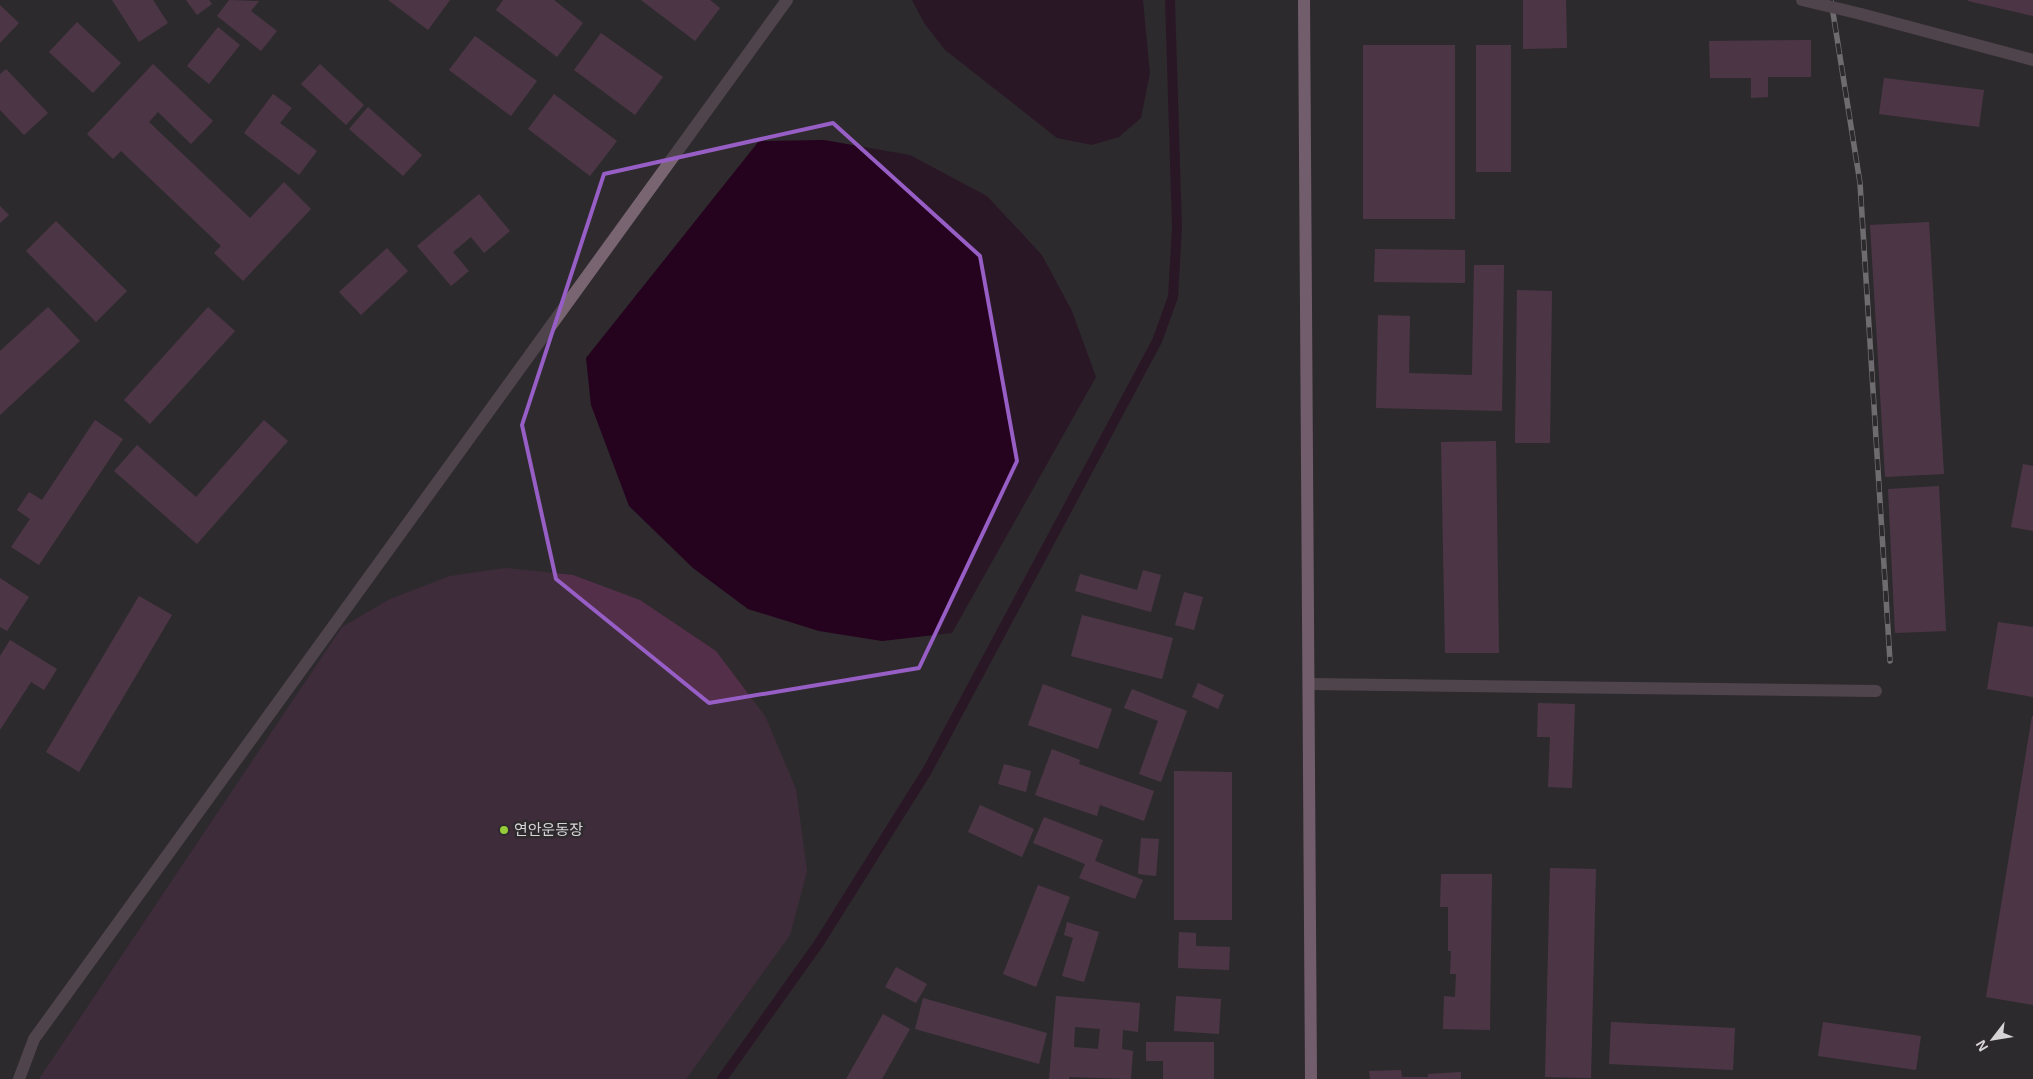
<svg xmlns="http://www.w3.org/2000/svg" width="2033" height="1079" font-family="Helvetica,'Noto Sans KR',sans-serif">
<rect width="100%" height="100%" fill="#2e2a2d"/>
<!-- green -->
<path fill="#542f4a" d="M505,568L573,575L640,600L716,651L765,716L796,789L807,871L790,935L686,1079H39L342,627L390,599L450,576Z"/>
<!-- water -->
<path fill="#25021d" d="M912,0H1143L1150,73L1141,118L1119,137L1092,145L1057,138L945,50L924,23Z
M824,140L910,155L987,196L1042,255L1072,311L1096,377L952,633L882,641L819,631L748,609L693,568L629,506L591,405L586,358L759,141Z"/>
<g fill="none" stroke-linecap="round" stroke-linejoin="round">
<!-- stream -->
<path stroke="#25021d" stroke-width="10" d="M722,1079L819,943L927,771L1157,341L1173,297L1177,228L1170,0"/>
</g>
<!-- building -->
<path fill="#714664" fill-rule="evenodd" d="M112,0H153L168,23L139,42Z
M186,0H209L212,4L197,15Z
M229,0L259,1L251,11L277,31L261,51L217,16Z
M388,0H450L428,30Z
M503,0H554L583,23L557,57L496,10Z
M641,0H710L720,8L695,41Z
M1523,0H1566L1567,48L1523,49Z
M1968,0H2033V16L1968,1Z
M0,5L19,23L0,43Z
M77,22L121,63L93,93L49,52Z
M218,27L240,45L209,84L187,66Z
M601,33L663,77L635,115L574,70Z
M475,36L537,81L511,116L449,70Z
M1811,40V77H1768V97L1751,98V78H1710L1709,41Z
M1363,45H1455V219H1363Z
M1476,45H1511V172H1476Z
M153,64L213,121L191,144L158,112L149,122L250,218L284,182L311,209L243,281L214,253L221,246L121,151L113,159L87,134Z
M320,64L364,105L346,125L301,84Z
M6,69L48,113L24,135L0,110V74Z
M1884,78L1984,90L1979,127L1879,114Z
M273,94L292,108L280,123L317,151L299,175L244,133Z
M554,94L617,141L590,176L528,129Z
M368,107L422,155L403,176L349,129Z
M479,194L510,231L484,253L471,237L453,252L469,271L451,286L417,246Z
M0,206L9,215L0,223Z
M56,221L127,291L96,322L26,251Z
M1929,222L1944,474L1885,477L1870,225Z
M387,248L408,271L361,315L339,292Z
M1375,249L1465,250V283L1374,282Z
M1474,265H1504L1502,411L1376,408L1378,315L1410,316L1409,373L1472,375Z
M1517,290L1552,291L1550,443H1515Z
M48,307L80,341L0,415V351Z
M208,307L235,331L150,424L124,400Z
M95,420L123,439L39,565L11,547L30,519L17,510L29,492L42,500Z
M264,420L288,441L197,544L114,471L137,445L196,497Z
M1496,441L1499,653H1445L1441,442Z
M2023,464L2033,466V531L2011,527Z
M1939,486L1946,631L1895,633L1888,489Z
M1143,570L1161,575L1151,612L1075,591L1080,574L1137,590Z
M0,578L29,597L7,631L0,627Z
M1184,592L1203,597L1194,630L1175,625Z
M139,596L172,615L79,772L46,752Z
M1082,615L1173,638L1162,679L1071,656Z
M1998,622L2033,627V697L1987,689Z
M10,640L57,669L44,690L31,682L0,730V656Z
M1198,683L1224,695L1218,709L1192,697Z
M1043,684L1112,709L1098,749L1028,725Z
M1132,689L1187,711L1161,782L1139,774L1158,721L1124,708Z
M1538,703L1575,704L1572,788L1548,787L1550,737H1537Z
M2032,716H2033V1005L1986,997Z
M1052,749L1080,760L1079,764L1154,791L1144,821L1100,805L1097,816L1035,795Z
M1004,764L1031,771L1026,792L998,784Z
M1174,771L1232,772V920H1174Z
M980,805L1034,829L1022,857L968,832Z
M1044,817L1103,840L1095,861L1143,880L1135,899L1079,878L1085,864L1033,843Z
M1141,838L1159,839L1156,876L1138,874Z
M1550,868L1596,869L1591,1078L1545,1077Z
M1441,874H1492L1490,1030L1443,1029L1444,996L1455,997L1456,974H1450L1451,951H1448V907H1440Z
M1038,885L1070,897L1036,987L1003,974Z
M1067,922L1099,932L1084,982L1062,976L1073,938L1064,935Z
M1179,932L1196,933V946L1230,947L1229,970L1178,968Z
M896,967L927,984L916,1003L885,987Z
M1056,996L1140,1003L1138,1032L1123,1030L1122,1049L1133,1051L1131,1079L1069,1077V1079H1049ZM1075,1027L1100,1029L1098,1049L1074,1047Z
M1176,996L1221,999L1219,1034L1174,1031Z
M923,998L1047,1033L1039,1064L915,1029Z
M883,1014L910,1029L882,1079H846Z
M1611,1022L1735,1028L1733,1070L1609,1064Z
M1823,1022L1921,1036L1916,1070L1818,1056Z
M1146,1042H1214V1079H1163V1061H1146Z
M1401,1070L1402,1077H1428V1074L1461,1072V1079H1370L1369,1071Z"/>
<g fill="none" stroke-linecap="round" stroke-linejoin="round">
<!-- minor -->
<path stroke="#796472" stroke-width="12" d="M1861,14L2033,60
M1309,684L1876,691
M19,1079L34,1039L787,0"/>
<!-- major -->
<path stroke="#c69cb9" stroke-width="12" d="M1304,0L1311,1079"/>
<!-- rail casing -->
<g stroke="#bfbcbe" stroke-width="5.5">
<path id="rail" d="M1831,0L1860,183L1890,661"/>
</g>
<!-- rail -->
<use href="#rail" stroke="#2e2a2d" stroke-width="4" stroke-dasharray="11" stroke-linecap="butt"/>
<!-- minor-bridge -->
<path stroke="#796472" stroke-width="12" d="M1802,0L1861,14"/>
</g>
<!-- marked area -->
<path d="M0 0H2033V1079H0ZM833,123L980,256L1017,461L919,668L709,703L556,579L522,425L604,174Z" fill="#2e2a2d" fill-opacity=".55" fill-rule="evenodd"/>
<path fill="none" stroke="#975ec6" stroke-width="4" stroke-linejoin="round" d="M833,123L980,256L1017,461L919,668L709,703L556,579L522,425L604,174Z"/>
<!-- markers -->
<circle fill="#95cc3a" stroke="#2e2a2d" stroke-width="2" cx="504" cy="830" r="5"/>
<g text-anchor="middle" stroke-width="5" stroke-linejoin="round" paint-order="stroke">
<!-- poi labels -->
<g font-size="15" fill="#d7d4d6" stroke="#2e2a2d" text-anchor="start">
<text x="514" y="835">연안운동장</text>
</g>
</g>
<!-- north arrow -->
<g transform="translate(1993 1039) rotate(239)" stroke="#2e2a2d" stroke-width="4" paint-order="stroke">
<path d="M0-4L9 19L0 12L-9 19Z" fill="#d7d4d6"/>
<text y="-8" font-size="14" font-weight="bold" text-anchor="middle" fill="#d7d4d6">N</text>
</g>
</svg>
